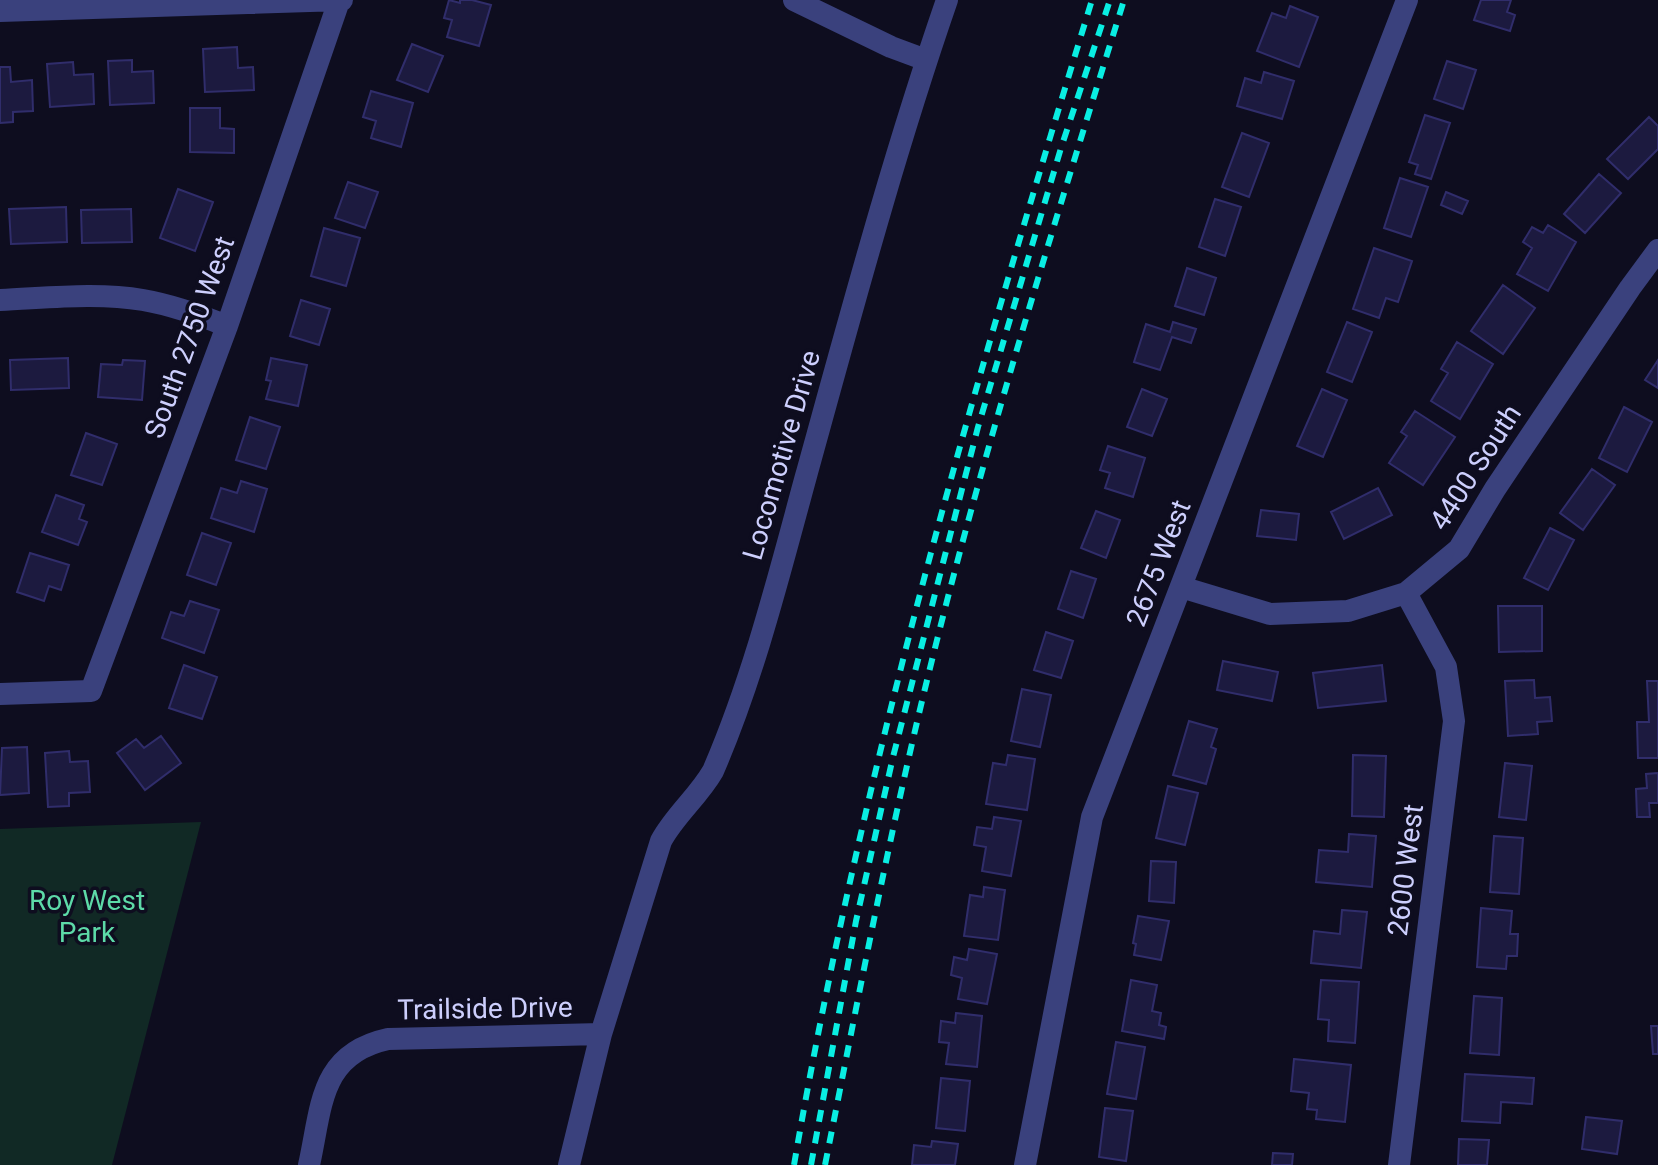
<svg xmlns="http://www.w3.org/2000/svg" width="1658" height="1165" font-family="Roboto,sans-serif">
<rect width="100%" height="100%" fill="#0e0d1f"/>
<!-- green -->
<path fill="#112925" d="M201,822L112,1165H0V829Z"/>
<!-- building -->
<path fill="#1c1a3f" stroke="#302d6b" stroke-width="2" d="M449,0L460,3V0H472L491,5L479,46L447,37L452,20L444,18Z
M1481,0H1511L1507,12L1515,15L1510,31L1474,20Z
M1290,6L1318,17L1299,67L1257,51L1272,13L1286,18Z
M412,44L443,56L428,92L397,80Z
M237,47L238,68L253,67L254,90L205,92L203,49Z
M132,60V72L153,71L154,103L110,105L108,61Z
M1447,61L1476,70L1463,109L1434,99Z
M73,62L74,75L93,74L94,104L50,107L47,64Z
M0,67H10L11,82L32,80L33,111L13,112V122L0,123Z
M1264,72L1294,81L1282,119L1237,106L1245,78L1261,83Z
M371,91L413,103L401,147L371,138L376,121L363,117Z
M190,108H220V128L234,129V153L190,152Z
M1425,115L1450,123L1431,179L1415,174L1418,165L1409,162Z
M1649,117L1658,126V149L1628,179L1607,159Z
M1242,133L1269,143L1249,197L1222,187Z
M1599,174L1621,193L1585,233L1564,214Z
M1400,178L1428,187L1411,237L1384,228Z
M348,182L378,192L365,228L335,218Z
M178,189L213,202L195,251L160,238Z
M1446,192L1468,201L1462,214L1441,205Z
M1215,199L1241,207L1225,256L1199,247Z
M66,207L67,242L11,244L9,209Z
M131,209L132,242L82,243L81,210Z
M1548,225L1576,242L1548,291L1517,274L1532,248L1523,242L1532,227L1543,233Z
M324,228L360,238L346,286L311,276Z
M1374,248L1412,261L1398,302L1386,298L1379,318L1353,309Z
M1187,268L1216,278L1204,315L1175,306Z
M1503,285L1535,308L1503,354L1471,331Z
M301,300L330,309L319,345L290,336Z
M1173,322L1196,329L1191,343L1172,337L1160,370L1134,362L1146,324L1170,332Z
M1347,322L1372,332L1352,382L1327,372Z
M1457,342L1493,364L1460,419L1431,401L1448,373L1441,369Z
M68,358L69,388L11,390L10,360Z
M271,358L307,365L298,406L266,399L271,381L266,380Z
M123,360L145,361L142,400L98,397L101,364L122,365Z
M1658,360V388L1645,380Z
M1142,389L1167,399L1152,436L1127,427Z
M1322,389L1347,400L1323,457L1297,446Z
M1624,407L1652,422L1627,472L1599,458Z
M1415,411L1455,437L1423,485L1389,463L1407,436L1401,432Z
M250,417L280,427L266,469L236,460Z
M86,433L117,444L102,485L71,475Z
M1108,446L1145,458L1133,497L1105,488L1110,473L1100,470Z
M1592,469L1615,485L1583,530L1560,513Z
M241,481L267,489L254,532L211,518L221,488L237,493Z
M1378,488L1392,515L1344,539L1331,512Z
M56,495L84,505L79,519L87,522L78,545L42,532Z
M1261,510L1299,514L1296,540L1257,536Z
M1096,511L1120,520L1106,558L1081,548Z
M1550,528L1574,540L1548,590L1524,578Z
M202,533L231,543L216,585L187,575Z
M30,553L69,565L61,590L49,586L44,601L17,592Z
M1071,571L1096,579L1083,618L1058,609Z
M190,601L219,610L204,653L162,638L171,612L184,616Z
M1498,606H1542V651L1499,652Z
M1046,632L1073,641L1061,678L1034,670Z
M1223,661L1278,672L1272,701L1217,690Z
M184,665L217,677L202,719L169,708Z
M1382,665L1386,701L1318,708L1313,673Z
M1534,680L1535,698L1550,697L1552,721L1537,722L1538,734L1508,736L1505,681Z
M1647,681H1658V758H1638L1637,722H1649Z
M1022,689L1051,695L1040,747L1011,741Z
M1189,721L1217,729L1211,747L1216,749L1206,784L1173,775Z
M161,736L181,763L145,790L117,753L136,739L144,748Z
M27,747L29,793L0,795L2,748Z
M69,751L70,762L88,761L90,792L69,793V806L48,807L45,753Z
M1008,755L1035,759L1027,810L986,804L993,763L1006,765Z
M1353,755L1386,756L1384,817L1352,816Z
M1505,763L1532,766L1526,820L1499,817Z
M1658,773V803H1649L1650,817H1637L1636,789L1647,788L1646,774Z
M1168,786L1198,793L1185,845L1156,838Z
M994,817L1021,821L1011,876L982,871L986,847L974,845L977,827L992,829Z
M1349,834L1376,836L1372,887L1316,882L1319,850L1348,852Z
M1494,836L1523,838L1519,894L1490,892Z
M1151,861L1176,862L1174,903L1149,901Z
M984,887L1005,890L998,940L964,936L970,895L983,897Z
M1481,908L1512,911L1510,934H1518L1517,956H1507L1506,969L1477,967Z
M1342,910L1367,912L1361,968L1311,963L1314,931L1340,934Z
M1138,916L1169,921L1161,960L1134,955L1136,944L1133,943Z
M969,949L997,954L987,1004L958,999L962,978L951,975L954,957L967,960Z
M1131,980L1157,985L1152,1011L1161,1013L1159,1025L1166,1027L1164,1039L1122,1031Z
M1321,980L1359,982L1355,1043L1328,1041L1329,1020L1318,1019Z
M1474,996L1502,998L1499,1055L1470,1053Z
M956,1013L982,1016L977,1067L946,1064L949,1043L939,1042L941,1021L955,1023Z
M1651,1026H1658V1054H1653Z
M1116,1042L1145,1047L1136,1099L1107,1094Z
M1294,1059L1351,1065L1345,1122L1316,1119L1317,1110L1307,1109L1309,1093L1291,1091Z
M1465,1074L1534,1078L1532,1104L1501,1102L1500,1123L1462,1121Z
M941,1078L970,1081L965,1131L936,1128Z
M1105,1108L1133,1111L1126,1161L1099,1157Z
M1586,1117L1622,1121L1617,1154L1582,1149Z
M1459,1139L1489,1140L1487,1165H1458Z
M932,1141L958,1144L955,1165H912L914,1145L931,1147Z
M1273,1153L1293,1154L1292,1165H1272Z"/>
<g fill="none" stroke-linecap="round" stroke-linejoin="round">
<!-- minor -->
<path stroke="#3a417d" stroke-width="22" d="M794,0L891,47L926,60
M0,11L342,0
M0,300C47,298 97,292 143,300C172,305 200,315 227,326
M1181,587L1270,614L1348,611L1406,593L1459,549L1495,489L1630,288L1658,250
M0,694L91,691L227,326L339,1
M309,1165C322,1107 319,1054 388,1039L601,1034
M569,1165L601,1034L661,841C675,815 698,797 713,771C754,676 779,575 806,476C850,317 893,156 947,0
M1025,1165L1092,817L1407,0
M1399,1165L1454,721L1446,667L1406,593"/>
<!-- rail -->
<path stroke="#09eee3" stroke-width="6" stroke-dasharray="12 10" stroke-linecap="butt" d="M794,1165C862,769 974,384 1092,0
M811,1165L856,921L893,757L978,427L1061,148L1110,0
M825,1165C859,995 891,824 933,656C988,435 1056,218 1124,0"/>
</g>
<g text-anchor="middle" stroke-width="7" stroke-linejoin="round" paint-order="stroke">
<!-- street labels -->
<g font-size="28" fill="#cdcffd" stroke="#0e0d1f">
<text transform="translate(189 337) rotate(-70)" y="10">South 2750 West</text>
<text transform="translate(781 455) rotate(-74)" y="10">Locomotive Drive</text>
<text transform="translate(1475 467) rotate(-57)" y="10">4400 South</text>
<text transform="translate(1158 563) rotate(-69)" y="10">2675 West</text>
<text transform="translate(1405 870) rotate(-83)" y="10">2600 West</text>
<text transform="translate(485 1008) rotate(-1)" y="10">Trailside Drive</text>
</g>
<!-- park labels -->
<g font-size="28" fill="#5ddaa8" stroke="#0e0d1f">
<text x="87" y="910">Roy West<tspan x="87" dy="32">Park</tspan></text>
</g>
</g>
</svg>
